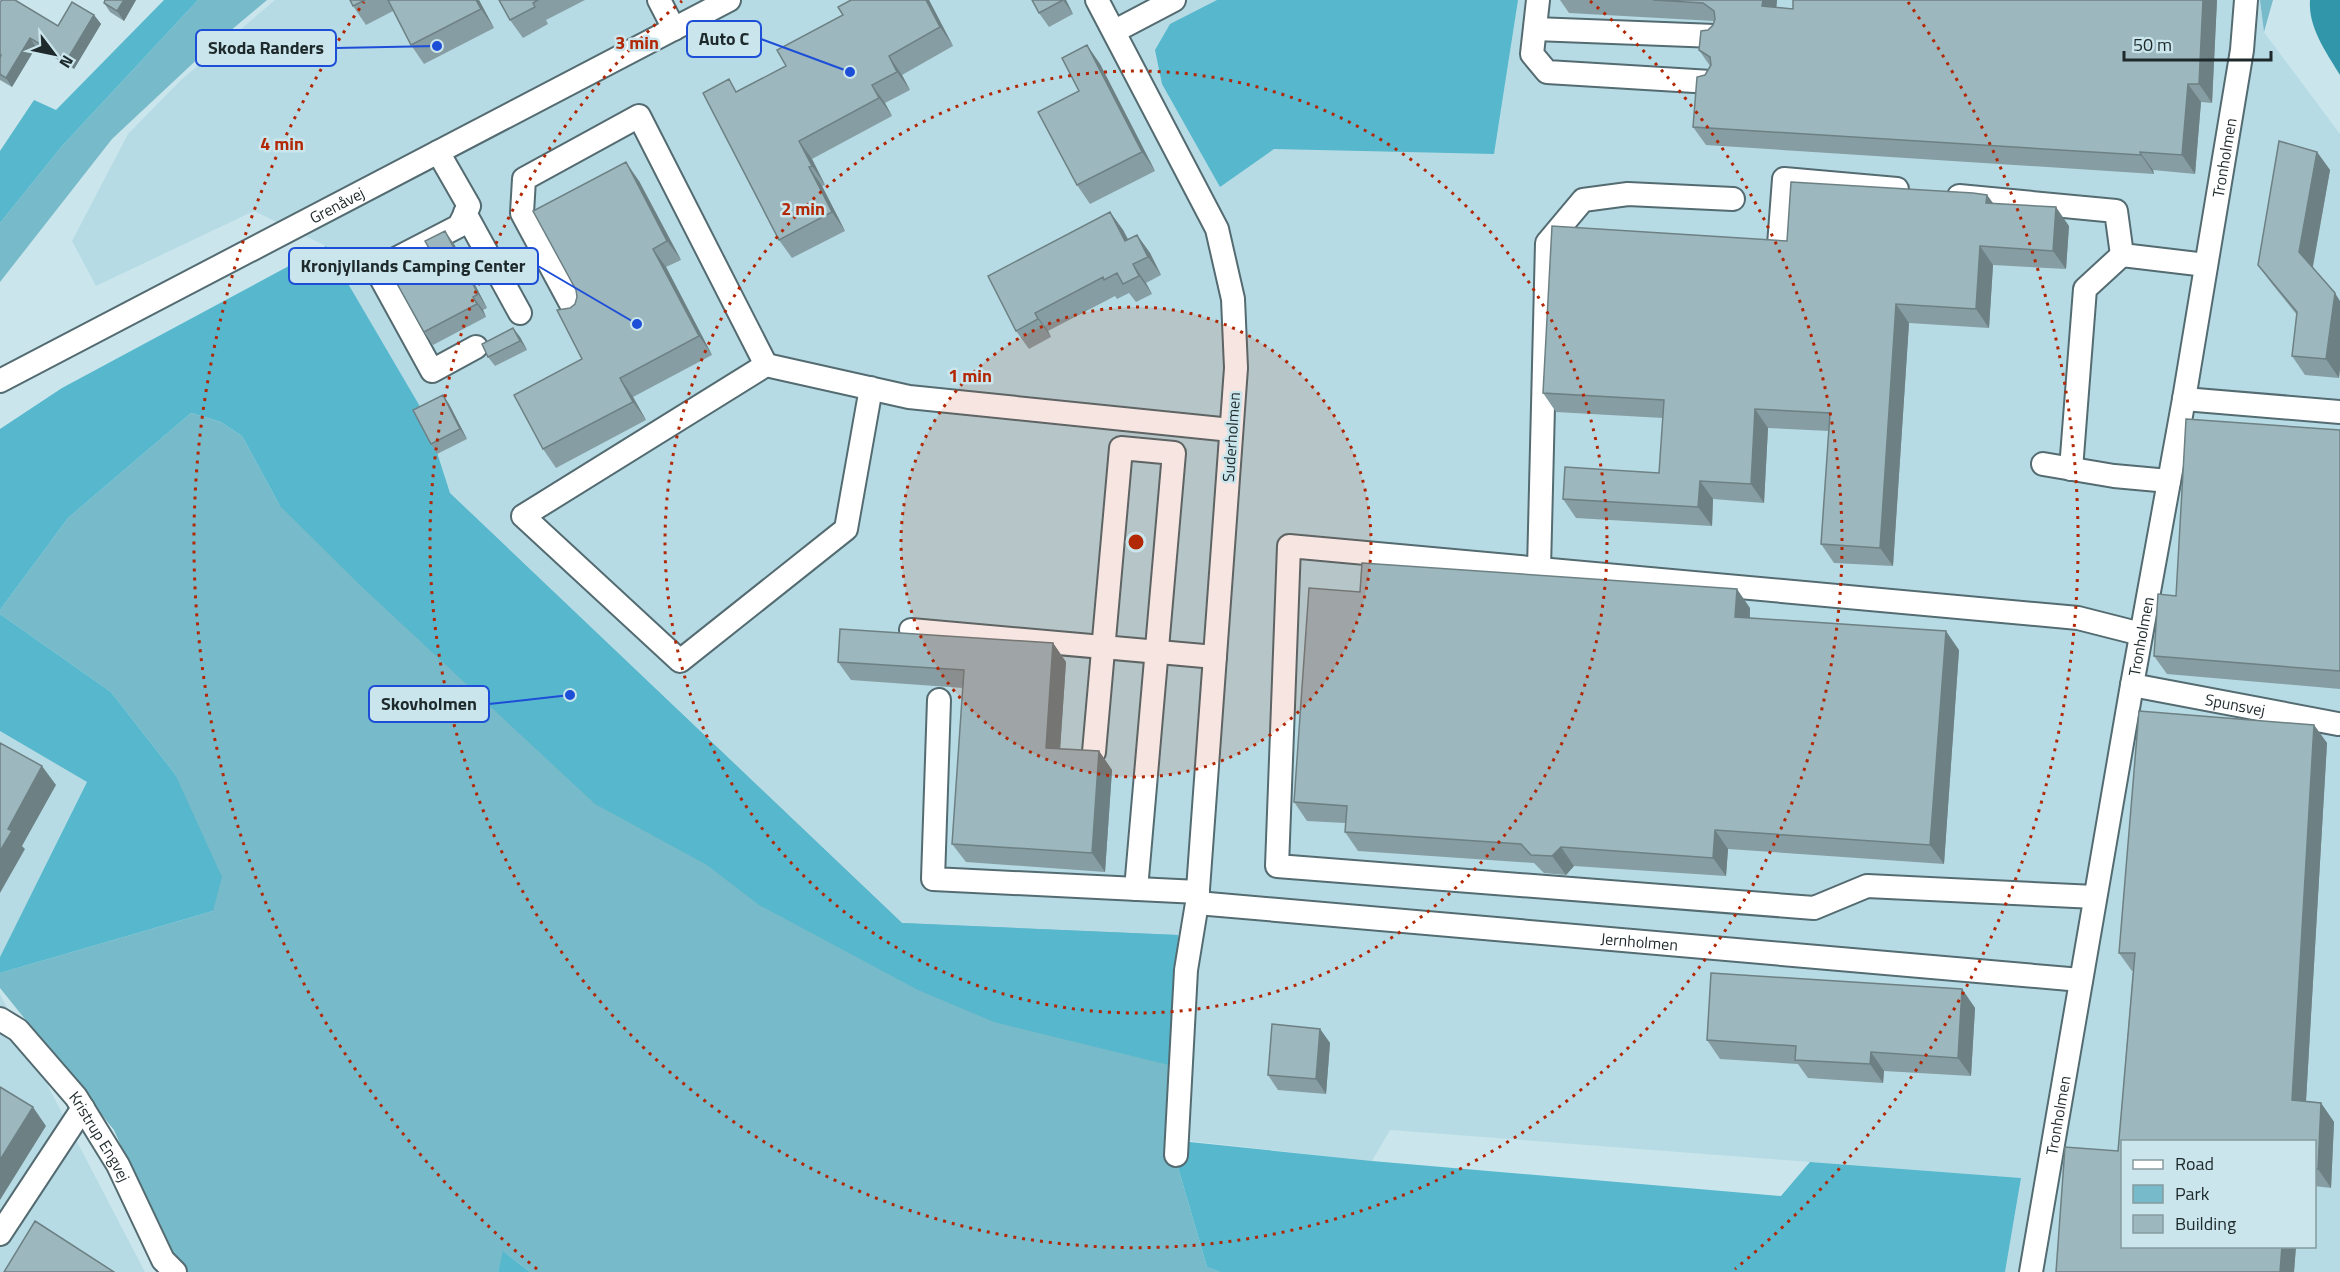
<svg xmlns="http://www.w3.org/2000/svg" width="2340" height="1272" font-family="'Titillium Web',sans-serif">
<rect width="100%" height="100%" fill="#cae6ec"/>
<!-- built -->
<path fill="#b7dbe4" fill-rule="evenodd" d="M275,0H2260L2264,32L2340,134V1272H2005L2021,1178L1390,1130L1372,1161L1170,1139L1178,935L902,923L450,493L425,415L326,246L254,211L96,286L72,241L128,134L181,80ZM2122,1142H2314V1246H2122Z
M0,731L87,782L0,957Z
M0,994L145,1272H0Z"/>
<!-- green -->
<path fill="#77bac9" d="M198,0H267L205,52L112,139L0,282V223L62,146Z
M2260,0H2273L2264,32Z
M191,413L221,422L242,436L280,506L461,504L902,923L1178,935L1170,1140L1207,1267L1220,1272H530L504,1252L498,1272H185L170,1256L114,1130L0,988V973L213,911L175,774L111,692L0,614V610L68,518Z"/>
<!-- forest -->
<path fill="#57b7cc" d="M164,0H198L62,146L0,223V151L34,100L56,110Z
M1217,0H1518L1494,154L1274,149L1220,187L1162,84L1155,50L1170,24Z
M326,246L425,415L450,493L902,923L1178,935L1173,1066L994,1022L918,990L759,905L707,865L595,804L361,586L280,506L242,436L221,422L191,413L68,518L0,610V429L62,388Z
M0,614L111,692L175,774L222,877L213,911L0,973V957L87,782L0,731Z
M1170,1140L1372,1161L1781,1196L1810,1162L2021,1178L2005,1272H1220L1207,1267Z
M503,1251L530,1272H498Z"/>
<!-- water -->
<path fill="#3196aa" d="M2310,0H2340V75C2326,52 2308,27 2310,0Z"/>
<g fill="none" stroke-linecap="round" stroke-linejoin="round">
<!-- minor casing -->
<g stroke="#536b71" stroke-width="26">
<g id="minor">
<path d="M659,0L674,29"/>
<path d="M1097,0L1217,229L1233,299L1236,368L1197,903L1186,970L1176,1155"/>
<path d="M1538,0L1532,54L1547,72L1711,82"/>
<path d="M1535,29L1715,36"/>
<path d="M1115,31L1174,0"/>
<path d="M438,152L469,206L459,226L376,269L432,371L476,347"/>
<path d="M1959,196L2116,211L2122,255"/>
<path d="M465,213L520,313"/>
<path d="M1779,245L1784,179L1897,189"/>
<path d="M577,315L522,213L524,179L639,116L766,365"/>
<path id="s1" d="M0,381L729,0"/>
<path d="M871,388L846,529L680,661L523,516L766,365L909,397L1231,430"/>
<path d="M2184,399L2340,412"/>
<path d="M2043,464L2114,476L2169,481"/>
<path d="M2071,469L2085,289L2122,255L2206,265"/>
<path d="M1539,569L1547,243L1583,200L1628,194L1733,199"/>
<path d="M911,630L1215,657"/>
<path id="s2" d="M2132,685L2338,724"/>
<path d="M939,700L933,879L1198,892"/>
<path d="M1094,752L1121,448L1174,453L1136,889"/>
<path d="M2095,897L1867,886L1814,908L1277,866L1289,546L2078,618L2141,634"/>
<path id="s3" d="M1197,903L2081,980"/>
<path id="s4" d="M0,1019L18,1030L76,1097L118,1165L163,1260L175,1272"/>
<path d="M0,1234L83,1108"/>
<path id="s5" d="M2031,1272L2132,685L2184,399L2242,50L2246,0"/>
</g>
</g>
<!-- minor -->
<use href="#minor" stroke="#fff" stroke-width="22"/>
</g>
<!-- wall -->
<path fill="#869da3" d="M105,0H136L124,21L110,12L104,3Z
M350,0H479L494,28L424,64L411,45L393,11L366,25L353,6Z
M499,0H585L546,20L548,24L523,38L510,20Z
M851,0H929L953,46L902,75L910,90L885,103L892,116L812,159L825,185L822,186L845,231L792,258L779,240L738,91L786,66L843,15Z
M1032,0H1066L1073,14L1049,27L1039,13Z
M1560,0H1777L1776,7L1793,9V0H2217L2212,103L2201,102L2195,174L2153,170L2154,174L1706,145L1693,127L1705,75L1710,66L1699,50L1708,30L1713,25L1714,21L1569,13Z
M0,2L58,26L94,15L101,24L74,69L36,47L12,87L0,80Z
M1087,45L1100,64L1155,171L1090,204L1077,185L1079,91Z
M2317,152L2330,170L2313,267L2339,378L2305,375L2292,356L2297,315L2272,284L2258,265Z
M639,181L681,260L666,267L712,355L633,397L646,420L556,468L543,449L582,359L570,308L575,304Z
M1987,195L1993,203L2069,226L2066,269L1993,265L1989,328L1909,323L1893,566L1834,563L1821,544L1829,431L1768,428L1764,503L1713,499L1712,526L1576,518L1563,499L1659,473L1663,418L1556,412L1543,393L1787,241Z
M1110,212L1123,230L1128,239L1137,235L1150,253L1161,275L1146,283L1152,294L1136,302L1129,293L1117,299L1115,296L1048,331L1051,337L1029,349L1016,331Z
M454,244L487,308L483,310L486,317L433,345L424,332Z
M513,328L520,337L527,350L495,366L488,357Z
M443,395L449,404L467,439L437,454L431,444Z
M2340,430V689L2167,674L2154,656L2176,596Z
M1360,592L1750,608V618L1959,650L1944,864L1728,849L1726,876L1574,866L1566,875L1544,873L1534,863L1358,851L1345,832V823L1307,821L1294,802Z
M1053,643L1066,662L1060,749L1099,751L1112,770L1105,872L966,862L952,844L963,688L851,680L838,662Z
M2314,725L2327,743L2306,1101L2321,1103L2334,1122L2331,1188L2314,1186V1142H2122L2296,1246L2294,1272H2056L2118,1151L2133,971H2132L2119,953Z
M1962,989L1975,1008L1971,1076L1884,1071L1883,1083L1808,1078L1798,1064L1720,1059L1707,1040Z
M1320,1029L1330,1043L1326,1094L1278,1090L1268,1075Z"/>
<!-- shaded-wall -->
<path fill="#6d8084" d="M124,0H136L124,21L117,11Z
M476,0H479L494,28L481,9Z
M926,0H929L953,46L940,27Z
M1063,0H1066L1073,14Z
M1763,0H1777L1775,25L1762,6Z
M2203,0H2217L2212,103L2199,84Z
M94,15L101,24L74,69L67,60Z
M30,38L36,47L12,87L6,78Z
M1087,45L1100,64L1155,171L1142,152Z
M889,56L902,75L910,90L897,72Z
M2188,84L2201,102L2195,174L2182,155Z
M872,85L885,103L892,116L879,98Z
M799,141L812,159L825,185L812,166Z
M2140,152L2153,170L2154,174L2141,155Z
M2317,152L2330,170L2312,270L2299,252Z
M626,162L639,181L681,260L667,241Z
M809,167L822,186L845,231L832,212Z
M1987,195L2000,213L1986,203Z
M2056,207L2069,226L2066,269L2053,251Z
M1110,212L1123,230L1138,259L1125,241Z
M445,231L454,244L487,308L478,294Z
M1137,235L1150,253L1161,275L1148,257Z
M1980,246L1993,265L1989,328L1976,309Z
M653,249L666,267L712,355L699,336Z
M1133,264L1146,283L1152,294L1139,276Z
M2335,293L2340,301V370L2339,378L2326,359Z
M473,297L483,310L486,317L477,304Z
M1896,304L1909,323L1893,566L1880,548Z
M1035,313L1048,331L1051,337L1038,319Z
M513,328L520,337L527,350L520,341Z
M620,378L633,397L646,420L633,402Z
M443,395L449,404L467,439L460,429Z
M1755,409L1768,428L1764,503L1751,484Z
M1700,481L1713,499L1712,526L1698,507Z
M1737,589L1750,608L1749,636L1735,617Z
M1946,631L1959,650L1944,864L1930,845Z
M1053,643L1066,662L1059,766L1046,748Z
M2314,725L2327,743L2305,1118L2292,1100Z
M1099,751L1112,770L1105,872L1092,853Z
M42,766L56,785L22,846L25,849L0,893V851L8,829Z
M1715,830L1728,849L1726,876L1713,858Z
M1561,847L1574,866L1566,875L1552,856Z
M1962,989L1975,1008L1971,1076L1958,1058Z
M1320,1029L1330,1043L1326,1094L1316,1079Z
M1871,1052L1884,1071L1883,1083L1870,1064Z
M2321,1103L2334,1122L2331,1188L2318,1169Z
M33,1107L46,1126L0,1200V1160Z
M2282,1246H2296L2294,1272H2280Z"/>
<!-- building -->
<path fill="#9cb7bd" stroke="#6d8084" stroke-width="1.5" d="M2,0H15L58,26L72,2L94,15L67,60L30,38L6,78L0,74V58L1,55H0V2Z
M105,0H124L117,11L104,3Z
M350,0H365L353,6Z
M388,0H476L481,9L411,45Z
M499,0H538L533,3L535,7L510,20Z
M851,0H926L940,27L889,56L897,72L872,85L879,98L799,141L812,166L809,167L832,212L779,240L703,93L729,79L736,92L786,66L777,50L843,15L838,7Z
M1032,0H1063L1039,13Z
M1653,0H1763L1762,6L1793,9V0H2203L2199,84H2188L2182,155L2140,152L2141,155L1693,127L1697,77L1705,75L1711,65L1710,57L1699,50L1701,31L1708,30L1713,25L1715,19L1714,11L1703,3Z
M1087,45L1142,152L1077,185L1038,112L1079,91L1062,58Z
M2279,141L2317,152L2299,252L2335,293L2326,359L2292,356L2297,312L2258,265Z
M626,162L667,241L653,249L699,336L620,378L633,402L543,449L514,395L582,359L557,310L570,308L575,304L577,297L576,290L533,211Z
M1791,182L1973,193L1987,195L1986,203L2056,207L2053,251L1980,246L1976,309L1896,304L1880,548L1821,544L1830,413L1755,409L1751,484L1700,481L1698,507L1563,499L1565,467L1659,473L1664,400L1543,393L1552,226L1787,241Z
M1110,212L1125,241L1137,235L1148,257L1133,264L1139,276L1123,284L1117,273L1104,280L1103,277L1035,313L1038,319L1016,331L988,276Z
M445,231L478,294L473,297L477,304L424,332L390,271L430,250L425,241Z
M513,328L520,341L488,357L482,344Z
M443,395L460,429L431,444L413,410Z
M2186,419L2340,430V671L2154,656L2158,594L2176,596Z
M1362,563L1737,589L1735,617L1946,631L1930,845L1715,830L1713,858L1561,847L1552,856L1531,855L1521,844L1345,832L1347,806L1294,802L1309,588L1360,592Z
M840,629L1053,643L1046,748L1099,751L1092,853L952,844L964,670L838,662Z
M2139,711L2314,725L2292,1100L2321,1103L2318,1169H2314V1142H2122V1246H2282L2280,1272H2056L2065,1147L2118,1151L2135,953H2119Z
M0,743L42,766L8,829L12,831L0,851Z
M1711,973L1962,989L1958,1058L1871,1052L1870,1064L1795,1060L1796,1046L1707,1040Z
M1272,1024L1320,1029L1316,1079L1268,1075Z
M0,1087L33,1107L0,1160Z
M35,1221L114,1272H4Z"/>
<!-- distance rings -->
<circle cx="1136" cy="542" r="235" fill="#b32804" fill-opacity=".12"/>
<g fill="none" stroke="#b32804" stroke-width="3" stroke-dasharray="3 6">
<circle cx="1136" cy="542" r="235"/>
<circle cx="1136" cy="542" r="471"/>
<path d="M1590 1A706 706 0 1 1 682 1"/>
<path d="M537 1269A942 942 0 0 1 364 2M1908 2A942 942 0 0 1 1735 1269"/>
</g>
<g text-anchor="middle" stroke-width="5" stroke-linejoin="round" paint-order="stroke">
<!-- street labels -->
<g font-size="16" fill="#1e292b" stroke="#cae6ec">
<text dy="6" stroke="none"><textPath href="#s5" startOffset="1131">Tronholmen</textPath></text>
<text dy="6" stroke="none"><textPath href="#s1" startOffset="380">Grenåvej</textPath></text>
<text transform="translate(1231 437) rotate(-86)" y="6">Suderholmen</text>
<text dy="6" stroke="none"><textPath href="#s5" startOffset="645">Tronholmen</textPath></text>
<text dy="6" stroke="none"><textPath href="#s2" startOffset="105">Spunsvej</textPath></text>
<text dy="6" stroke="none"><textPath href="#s3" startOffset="444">Jernholmen</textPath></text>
<text dy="6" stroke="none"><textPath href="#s5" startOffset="159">Tronholmen</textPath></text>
<text dy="6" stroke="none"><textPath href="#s4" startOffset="156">Kristrup Engvej</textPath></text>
</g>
</g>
<circle cx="1136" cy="542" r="9" fill="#b32804" stroke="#cae6ec" stroke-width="3"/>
<g font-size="18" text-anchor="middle" font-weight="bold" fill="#b32804" stroke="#cae6ec" stroke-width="5" stroke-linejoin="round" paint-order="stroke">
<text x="637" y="49">3 min</text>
<text x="282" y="150">4 min</text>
<text x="803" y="215">2 min</text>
<text x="970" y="382">1 min</text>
</g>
<!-- callouts -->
<path fill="none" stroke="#1d4ed8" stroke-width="2" d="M850 72L761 39M437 46L336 48M637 324L538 266M570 695L489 704"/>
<g fill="#1d4ed8" stroke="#cae6ec" stroke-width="2">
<circle cx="850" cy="72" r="6"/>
<circle cx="437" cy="46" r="6"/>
<circle cx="637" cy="324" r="6"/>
<circle cx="570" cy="695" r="6"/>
</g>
<g fill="#cae6ec" stroke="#1d4ed8" stroke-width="2">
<rect x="687" y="21" width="74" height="36" rx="6"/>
<rect x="196" y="30" width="140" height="36" rx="6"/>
<rect x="289" y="248" width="249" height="36" rx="6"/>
<rect x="369" y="686" width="120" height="36" rx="6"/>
</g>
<g font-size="18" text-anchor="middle" font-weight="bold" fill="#1e292b">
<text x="724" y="45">Auto C</text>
<text x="266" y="54">Skoda Randers</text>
<text x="413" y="272">Kronjyllands Camping Center</text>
<text x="429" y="710">Skovholmen</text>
</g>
<!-- legend -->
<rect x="2121" y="1140" width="195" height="108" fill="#cae6ec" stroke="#859a9f" stroke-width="1.5"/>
<rect x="2133" y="1160" width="30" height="9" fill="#ffffff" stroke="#859a9f" stroke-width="1.5"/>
<text x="2175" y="1170" font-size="18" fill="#1e292b">Road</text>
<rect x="2133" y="1185" width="30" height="18" fill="#77bac9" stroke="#859a9f" stroke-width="1.5"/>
<text x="2175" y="1200" font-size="18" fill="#1e292b">Park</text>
<rect x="2133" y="1215" width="30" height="18" fill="#9cb7bd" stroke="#859a9f" stroke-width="1.5"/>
<text x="2175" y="1230" font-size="18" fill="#1e292b">Building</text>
<!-- north arrow -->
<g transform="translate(54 54) rotate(122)" stroke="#cae6ec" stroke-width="4.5" paint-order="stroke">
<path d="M0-4.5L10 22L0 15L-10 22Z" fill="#1e292b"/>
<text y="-9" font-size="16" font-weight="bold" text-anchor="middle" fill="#1e292b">N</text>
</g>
<!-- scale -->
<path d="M2124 51v9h147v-9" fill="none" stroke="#1e292b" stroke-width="3"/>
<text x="2133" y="51" font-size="18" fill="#1e292b" stroke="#cae6ec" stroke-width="4.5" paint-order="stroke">50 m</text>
</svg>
